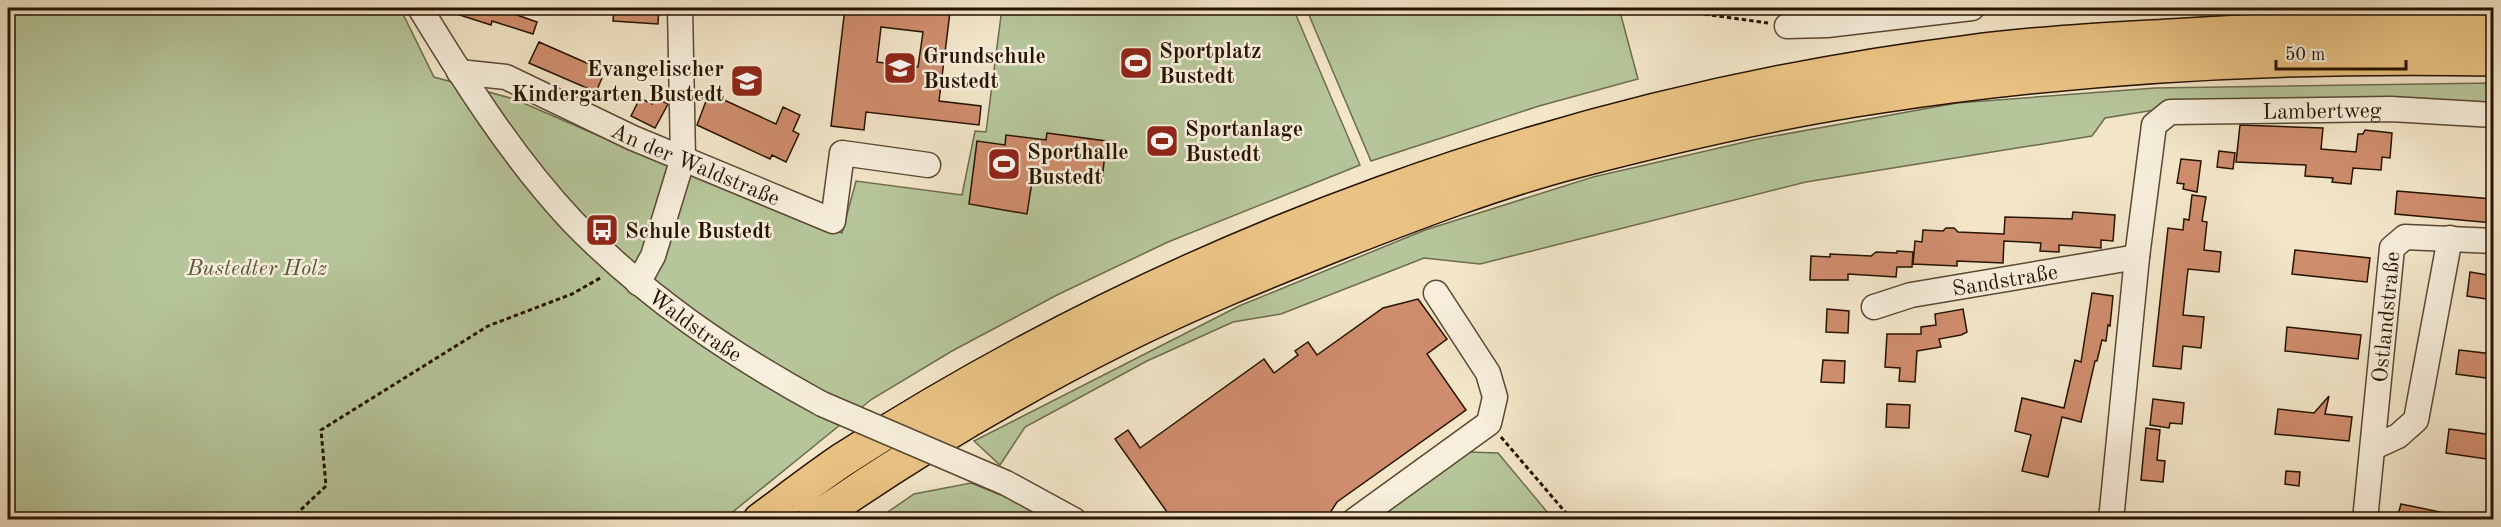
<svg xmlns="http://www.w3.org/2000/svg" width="2501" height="527" font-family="'Old Standard TT',serif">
<rect width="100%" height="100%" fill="#f3e6c9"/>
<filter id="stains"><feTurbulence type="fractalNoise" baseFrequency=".00333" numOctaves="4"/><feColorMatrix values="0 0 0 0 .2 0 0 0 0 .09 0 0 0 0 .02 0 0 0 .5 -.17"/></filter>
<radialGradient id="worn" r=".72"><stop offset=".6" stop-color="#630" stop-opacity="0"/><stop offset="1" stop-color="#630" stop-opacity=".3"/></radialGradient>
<!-- green -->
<path fill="#b6c69a" stroke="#6e6c4d" stroke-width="1.5" d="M8,8H400L434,77L514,99L657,161L842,233L856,181L962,195L975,131L986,132L1002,8H1293L1360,165L1168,242L1057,295L952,351L872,399L724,519H8Z
M1306,8H1619L1638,79L1539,106L1371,161Z
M2493,83V105L2161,109L2105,118L2092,136L1806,182L1480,264L1424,258L1281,314L1233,322L1147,361L1025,427L1000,465L974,441L1239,306L1425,230L1593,177L1758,139L1957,103L2155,88Z
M1469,452L1498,453L1553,519L1373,520Z
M971,483L1028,506L1051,520H876L914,494Z"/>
<!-- building -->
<path fill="#cf8d6d" stroke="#261300" stroke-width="1.5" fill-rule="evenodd" d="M444,8H497L537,22L533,34L492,21L491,25L444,10Z
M614,8H659L658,24L613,21Z
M845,8H911L950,12L939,101L981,106L979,125L866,112L864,130L831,126ZM881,27L923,32L918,67L877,62Z
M539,42L598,68L595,75L602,78L596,92L529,63Z
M709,93L776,124L783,107L800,115L793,131L799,134L786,162L772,155L770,159L697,125Z
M655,97L668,104L655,128L631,116L640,98L652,104Z
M2240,125L2323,128L2321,149L2356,152L2358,134H2363L2365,130L2392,133L2390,158L2382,157L2381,170L2353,168L2351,184L2332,182L2333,178L2305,176L2306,165L2236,162Z
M1047,133L1106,141L1102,183L1033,175L1027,214L969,204L977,141L1005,145L1006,135L1046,140Z
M2219,151L2235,153L2233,169L2217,167Z
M2181,159L2201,161L2197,192L2183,189L2184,184L2177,183Z
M2397,191L2493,199V223L2395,214Z
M2192,195L2206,197L2202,221L2207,222L2204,250L2221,252L2219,272L2188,269L2183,315L2204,317L2201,348L2183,346L2181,369L2153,366L2168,228L2183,230L2184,219L2189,220Z
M2073,212L2115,215L2113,241L2101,240V248L2059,245V252L2040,251L2041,243L2004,241L2003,263L1957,261V266L1913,264L1915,241L1922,242L1923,230L1943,231L1946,228H1954L1958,232L2004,234L2005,217L2072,219Z
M2295,250L2370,258L2367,282L2292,274Z
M1897,251L1913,252L1912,267H1897L1896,277L1848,274V280H1810L1811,256L1830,257V254L1871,256L1876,252L1897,253Z
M2470,272L2493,276V300L2467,296Z
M2092,293L2113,296L2110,326L2108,325L2106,341L2102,340L2097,361H2095L2081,422L2062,417L2048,477L2022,471L2031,435L2015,431L2022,398L2064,408L2075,360L2081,362Z
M1418,299L1447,339L1427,354L1466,410L1337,502L1328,516L1312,519H1172L1115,439L1128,430L1140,448L1264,359L1274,373L1298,355L1295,351L1308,342L1317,355L1383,308Z
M1827,309L1849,311L1848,333L1826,332Z
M1963,309L1967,332L1961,335L1939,339L1941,347L1917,351L1915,382L1899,381L1900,368L1885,367L1887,334H1921V327L1936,325L1935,314Z
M2287,327L2361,335L2358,359L2285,351Z
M2459,350L2493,354V379L2456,374Z
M1823,360L1845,361L1844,383L1821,382Z
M2329,396L2325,414L2352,417L2349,441L2275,434L2278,409L2314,413Z
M2153,399L2184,403L2182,424L2170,423L2169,428L2150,425Z
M1887,404L1910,405L1909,428L1886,427Z
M2146,428L2160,430L2157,460L2165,461L2163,482L2141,480Z
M2449,429L2493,435V460L2446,453Z
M2286,471L2300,472L2299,486L2285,484Z
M2401,504L2445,513V519H2397Z"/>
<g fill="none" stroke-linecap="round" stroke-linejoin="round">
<!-- minor casing -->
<g stroke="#594832" stroke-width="27">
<g id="minor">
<path id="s1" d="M420,8C465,82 513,158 573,222C646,297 730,354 822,404"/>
<path d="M1787,26L1827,25L1972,8"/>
<path id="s2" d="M459,72L506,77L633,138L833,221L842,153L928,165"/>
<path d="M638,283L653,256L683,158L680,8"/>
<path id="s3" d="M1874,307L1911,295L2137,257"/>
<path d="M2374,447L2398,436L2416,420L2450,238"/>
<path d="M1006,483L1074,520"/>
<path d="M1355,520L1489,423L1495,397L1488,373L1436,293"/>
<path id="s4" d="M2111,520L2137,257L2154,125L2170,112L2391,109L2494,115"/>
<path id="s5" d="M2365,520L2392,248L2405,237L2494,241"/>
</g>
</g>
<!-- highway casing -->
<g stroke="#261300" stroke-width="36">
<path id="highway" d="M760,520C787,500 814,479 842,460C1181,242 1569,102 1969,52C2036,43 2103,40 2171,36C2278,29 2386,26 2494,28
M814,520C912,452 1014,391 1120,338C1192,302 1266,272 1341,242C1418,212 1496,182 1576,161C1676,135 1779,111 1881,96C2083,65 2289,55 2494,59"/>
</g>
<!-- path -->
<path stroke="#261300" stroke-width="3" stroke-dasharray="4.5 3" stroke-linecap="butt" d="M1660,8L1768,23
M1501,437L1572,520
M290,520L326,486L321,430L488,326L572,294L602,277"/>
<!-- minor -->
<use href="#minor" stroke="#f7efdc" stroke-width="24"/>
<!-- highway -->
<use href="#highway" stroke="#eac384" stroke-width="33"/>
<!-- minor-bridge casing -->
<g stroke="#594832" stroke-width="27" stroke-linecap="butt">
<path id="minor-bridge" d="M822,404L1006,483"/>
</g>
<!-- minor-bridge -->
<use href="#minor-bridge" stroke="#f7efdc" stroke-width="24"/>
</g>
<!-- icons -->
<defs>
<g id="stadium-square" transform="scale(1.725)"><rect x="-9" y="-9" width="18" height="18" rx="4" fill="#8f2418" stroke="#f7efdc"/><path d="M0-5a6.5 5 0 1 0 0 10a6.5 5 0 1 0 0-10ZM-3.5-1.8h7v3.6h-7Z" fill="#fff"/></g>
<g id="school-square" transform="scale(1.725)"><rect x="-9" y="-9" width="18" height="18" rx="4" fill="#8f2418" stroke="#f7efdc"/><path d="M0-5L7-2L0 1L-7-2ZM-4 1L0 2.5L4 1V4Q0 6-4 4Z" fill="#fff"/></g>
<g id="bus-square" transform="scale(1.725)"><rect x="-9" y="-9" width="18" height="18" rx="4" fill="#8f2418" stroke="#f7efdc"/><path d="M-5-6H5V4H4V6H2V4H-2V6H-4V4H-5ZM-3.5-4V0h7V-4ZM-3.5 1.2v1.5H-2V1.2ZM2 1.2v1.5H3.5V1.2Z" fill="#fff"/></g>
</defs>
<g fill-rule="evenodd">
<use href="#stadium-square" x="1136" y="63"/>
<use href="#school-square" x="900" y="68"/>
<use href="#school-square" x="747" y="81"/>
<use href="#stadium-square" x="1162" y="141"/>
<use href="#stadium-square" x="1004" y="164"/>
<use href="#bus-square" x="602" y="230"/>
</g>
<g text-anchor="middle" stroke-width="5" stroke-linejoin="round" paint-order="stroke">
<!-- poi labels -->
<g font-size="22" font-weight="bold" fill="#261300" stroke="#f7efdc" text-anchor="start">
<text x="1159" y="58">Sportplatz<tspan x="1159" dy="25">Bustedt</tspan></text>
<text x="923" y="63">Grundschule<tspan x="923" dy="25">Bustedt</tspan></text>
<text x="724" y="76" text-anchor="end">Evangelischer<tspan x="724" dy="25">Kindergarten Bustedt</tspan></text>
<text x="1185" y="136">Sportanlage<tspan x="1185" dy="25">Bustedt</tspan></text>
<text x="1027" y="159">Sporthalle<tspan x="1027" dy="25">Bustedt</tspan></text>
<text x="625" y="238">Schule Bustedt</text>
</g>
<!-- street labels -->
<g font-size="22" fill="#261300" stroke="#f7efdc">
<text dy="8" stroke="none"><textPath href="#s4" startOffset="570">Lambertweg</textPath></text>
<text dy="8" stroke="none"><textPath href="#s2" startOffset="256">An der Waldstraße</textPath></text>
<text dy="8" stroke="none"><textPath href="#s3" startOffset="134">Sandstraße</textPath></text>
<text dy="8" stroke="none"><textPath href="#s5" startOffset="204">Ostlandstraße</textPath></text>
<text dy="8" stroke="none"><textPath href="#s1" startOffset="424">Waldstraße</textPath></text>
</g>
<!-- park labels -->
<g font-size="22" font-style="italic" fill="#585236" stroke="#f7efdc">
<text x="257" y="275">Bustedter Holz</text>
</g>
</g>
<!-- margin -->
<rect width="2501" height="527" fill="none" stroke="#f3e6c9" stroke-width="30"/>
<rect x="9" y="9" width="2483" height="509" fill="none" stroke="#261300" stroke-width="3"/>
<rect x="15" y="15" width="2471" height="497" fill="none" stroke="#261300" stroke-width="1.5"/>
<!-- scale -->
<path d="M2276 60v9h130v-9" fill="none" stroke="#261300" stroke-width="3"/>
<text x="2285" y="60" font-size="18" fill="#261300" stroke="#f7efdc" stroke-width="4.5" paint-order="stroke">50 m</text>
<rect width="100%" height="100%" filter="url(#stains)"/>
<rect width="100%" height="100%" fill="url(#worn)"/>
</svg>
